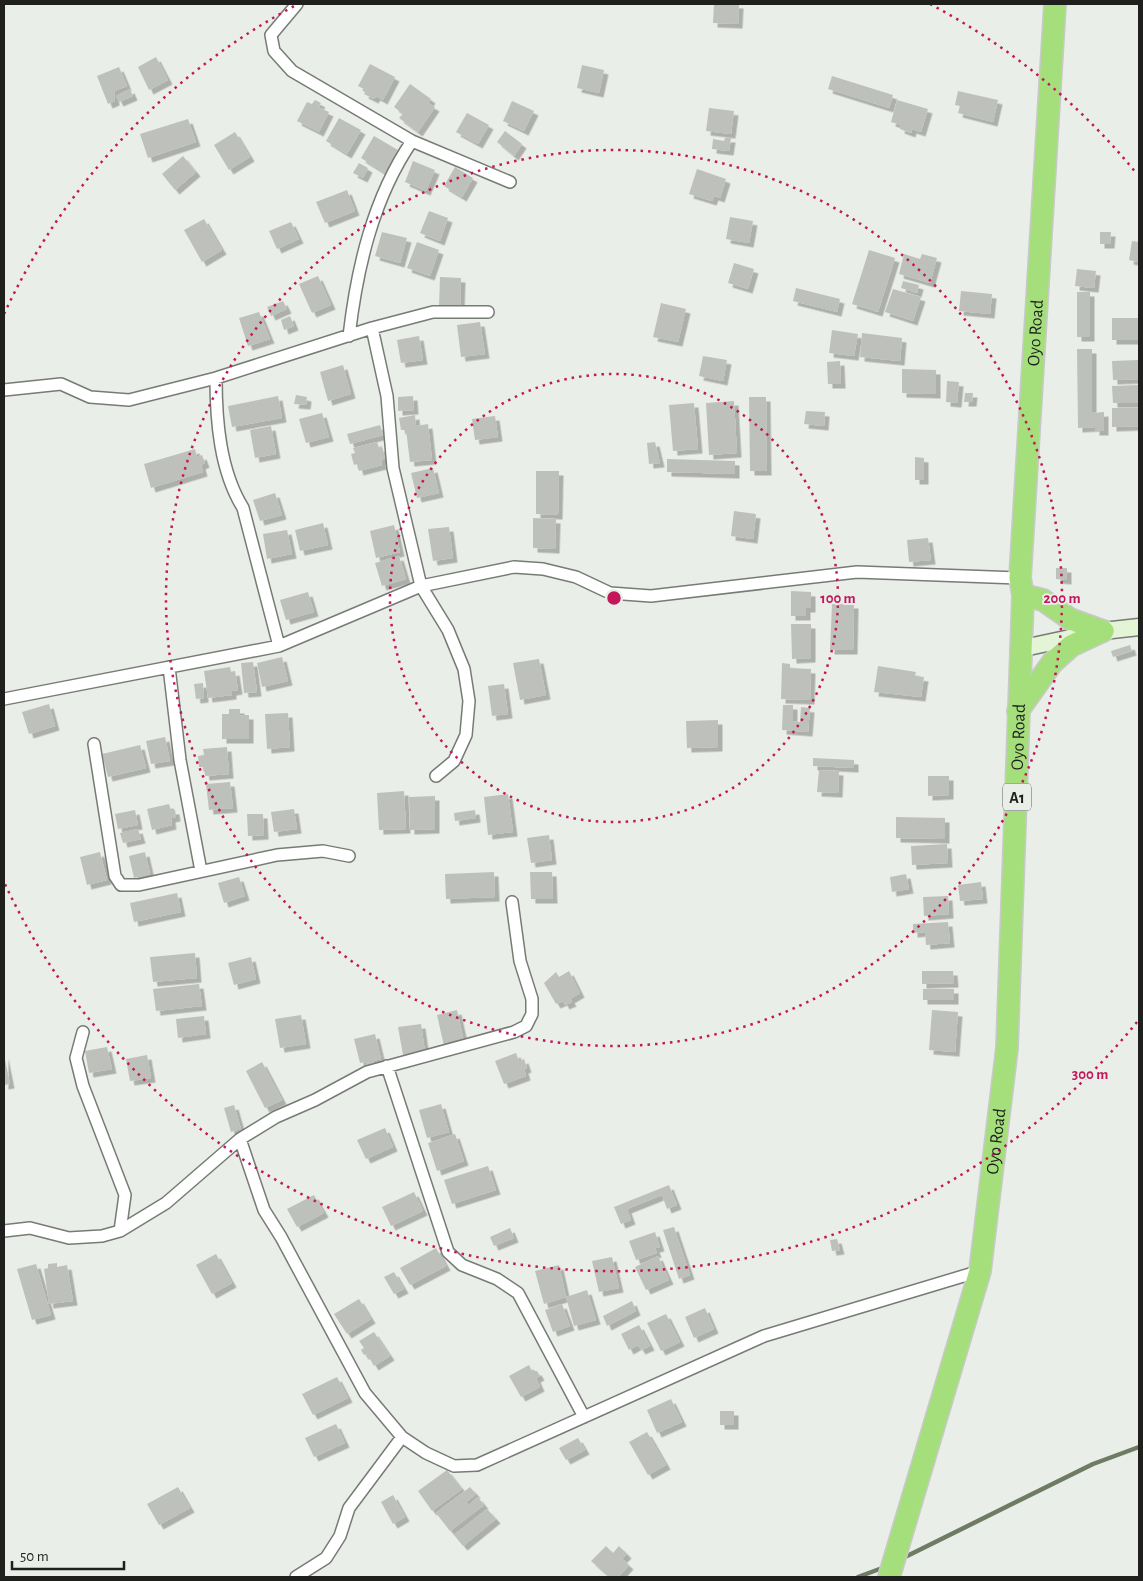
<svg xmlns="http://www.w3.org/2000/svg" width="1143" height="1581" font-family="'Alegreya Sans',sans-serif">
<defs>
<filter id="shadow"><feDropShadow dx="4.5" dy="4.5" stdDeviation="0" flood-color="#0004"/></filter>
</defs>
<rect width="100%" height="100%" fill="#eaeee8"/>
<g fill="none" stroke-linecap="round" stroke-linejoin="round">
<!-- stream -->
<path stroke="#6d7c63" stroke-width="4.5" d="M901,1559L1093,1464L1139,1447
M858,1577L885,1567"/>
</g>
<!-- building -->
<path fill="#bec1bb" filter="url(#shadow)" d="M714,4H739L738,24L713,23Z
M156,57L168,80L149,90L138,67Z
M370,64L395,77L383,100L376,96L374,99L364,94L366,90L358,86Z
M582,65L604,70L599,93L577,88Z
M119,67L127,86L114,91L115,101L108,104L97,76Z
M832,76L893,95L889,108L828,89Z
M410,84L431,99L428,103L435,107L418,132L399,118L403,114L394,107Z
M130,89L133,96L119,102L116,96Z
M958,91L998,100L993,122L958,113L960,106L955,105Z
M315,100L321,103L318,107L329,112L319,132L297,121L307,102L312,104Z
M897,100L928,109L921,132L912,129L911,133L900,129L901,125L891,122Z
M512,101L534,111L524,131L503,121Z
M709,108L734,111L731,134L706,131Z
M467,113L489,125L478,144L456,132Z
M339,118L361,130L347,154L326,141Z
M188,119L196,142L148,158L140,134Z
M505,131L522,144L514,156L497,142Z
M235,132L250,157L229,170L214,145Z
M374,136L398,150L385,173L361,158Z
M725,138H731L729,151L712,149L713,139L724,141Z
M183,156L196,172L175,190L162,174Z
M413,161L435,170L426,191L405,182Z
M359,163L368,168L363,178L353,173Z
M455,167L473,178L462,197L444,186Z
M697,169L726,179L720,198L714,196L712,201L689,194Z
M347,190L355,211L325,223L316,202Z
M429,211L448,218L440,241L420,233Z
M730,217L753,221L749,243L726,239Z
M204,219L222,250L202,262L184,230Z
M291,222L299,239L277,249L269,231Z
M382,232L407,238L400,263L375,256Z
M1100,232H1111L1110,244H1100Z
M1132,241L1139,242V262L1129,260Z
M417,242L439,250L430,276L407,268Z
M869,250L895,258L878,312L852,304Z
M904,254L920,259L922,254L937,258L930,283L899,274Z
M734,263L754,269L748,289L728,283Z
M1077,269L1096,271L1094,288L1075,286Z
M318,276L331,305L312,313L299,284Z
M440,277L461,278L460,307H439Z
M903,281L919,285L917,293L901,288Z
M796,288L840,299L837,312L793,301Z
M893,289L921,297L913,321L885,312Z
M961,291L992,294L990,314L959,311Z
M1077,292H1090V337H1077Z
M283,301L287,309L271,316L267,307Z
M661,303L686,309L678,342L653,337Z
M259,312L270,339L248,346L239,318Z
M290,316L294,326L284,330L281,320Z
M1112,318H1139V340H1112Z
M480,322L485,354L461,357L457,325Z
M832,330L858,334L854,356L829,353Z
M862,333L902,338L900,361L860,357Z
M419,336L423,360L401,363L397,340Z
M1077,349H1092V413L1104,412V431H1095V427L1078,428Z
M703,356L727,360L723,381L699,376Z
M1139,360V379L1113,380L1112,361Z
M840,361L841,384H828L827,362Z
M343,365L351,394L328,401L320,372Z
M902,369L936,370V394L902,393Z
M947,381L959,382L957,403L946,402Z
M1139,385V403H1113L1112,386Z
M965,393H973L972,402H964Z
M296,395L307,397L306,405L294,404Z
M278,396L282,418L232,427L228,406Z
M413,396L414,410L398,411V397Z
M749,397H766L767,471H750Z
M734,401L737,453L709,455L706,403Z
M694,403L698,449L673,451L669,405Z
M1112,408H1139V426L1112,427Z
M806,411L825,412L824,426L804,424Z
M322,413L329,437L306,443L299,419Z
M415,415L416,426L428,424L432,460L410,462L406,430H401L399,418Z
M495,416L498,437L475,440L472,419Z
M380,425L383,435L350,444L347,434Z
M271,426L276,454L255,458L250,430Z
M377,442L379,448L382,447L385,458L381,460L382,465L359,471L357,464L354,465L351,454L355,453L353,448Z
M655,442L660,463L649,464L647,443Z
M195,449L197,457L202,455L205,463L201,465L203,472L151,488L144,464Z
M915,457L924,458V480H915Z
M667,459L735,461V474L667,472Z
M433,468L439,493L417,498L411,473Z
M536,471H559L558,515L536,514Z
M275,493L282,515L260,521L253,500Z
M734,511L756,514L753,539L731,536Z
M533,518L556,519L555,549L533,548Z
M323,523L328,545L300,551L295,530Z
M394,525L400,552L376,558L370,531Z
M449,527L453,558L433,561L428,529Z
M287,530L292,554L267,559L263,534Z
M928,538L931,560L909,562L907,540Z
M399,556L406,579L382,586L375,563Z
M1056,568H1067V580L1056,579Z
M791,591L811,592V608H806V616H791Z
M308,592L314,612L286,620L280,600Z
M832,604H854L853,650H830Z
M791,624H811V658L792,659Z
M1130,645L1132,651L1113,657L1111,651Z
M282,657L288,681L262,687L257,663Z
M539,659L546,695L520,700L513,663Z
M253,662L257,692L244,693L241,663Z
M782,663L790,664V668L811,669L810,700L781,699Z
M878,666L916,672L915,676L924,677L921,697L874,692Z
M230,667L231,672L235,671L238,690L232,691V695L208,698L204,671Z
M203,683L204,698L196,699L194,684Z
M504,684L508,714L492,716L488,686Z
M49,704L55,726L29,734L22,712Z
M783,705H793V721L800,722L801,707L810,708L808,732L782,730Z
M229,709H240V715H249V739H222V714H229Z
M288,713L290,747L267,749L265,714Z
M718,720V747L687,748L686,721Z
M165,737L170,761L151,764L146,741Z
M140,745L146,768L108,777L102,754Z
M227,747L229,774L205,776L204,767H199L198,756L204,755L203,749Z
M813,758L854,760V768L813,766Z
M819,770L839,771L838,793L817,792Z
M928,776H949V795L928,796Z
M230,782L233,808L209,810L206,784Z
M404,791L406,829L379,830L377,793Z
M508,794L513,832L488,835L484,797Z
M435,796V829L410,830L409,797Z
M169,804L171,810H175L176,817L171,818L172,825L152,830L147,809Z
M294,809L297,829L274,832L271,812Z
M135,810L138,825L118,829L115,814Z
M475,810L476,818L455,821L454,813Z
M247,814H263L264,835L248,836Z
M896,817L945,818V839L896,838Z
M138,829L141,839L123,843L120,833Z
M549,835L552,860L531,863L527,838Z
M947,844L948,863L912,865L911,846Z
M100,852L107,880L87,885L80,857Z
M145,852L150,874L134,878L129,856Z
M494,872L495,897L446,899L445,874Z
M530,872H552L553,899H531Z
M906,874L909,889L892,892L890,877Z
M239,877L245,896L224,903L218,883Z
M981,882L983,899L960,901L958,885Z
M177,893L181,912L134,922L130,903Z
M948,896L949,914L924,916L923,897Z
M948,922L950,943L926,945L925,932L913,933V924Z
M195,953L197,978L153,982L150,957Z
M251,957L256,979L234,985L228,963Z
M569,971L580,993L570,999L572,1002L565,1005L563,1001L556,1004L544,983L556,972L559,977Z
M922,971H953L954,983L922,984Z
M199,984L202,1006L156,1011L153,989Z
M923,989H954V1000H923Z
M457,1010L464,1042L444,1046L437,1015Z
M932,1010L958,1012L955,1052L929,1050Z
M301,1015L306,1044L280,1048L275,1019Z
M204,1016L206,1034L178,1038L176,1019Z
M421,1024L425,1052L403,1055L398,1027Z
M375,1034L381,1059L373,1061L374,1064L367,1066L366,1062L360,1063L354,1039Z
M107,1047L112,1069L89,1073L85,1051Z
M516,1053L519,1061L524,1059L527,1068L524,1069L526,1076L504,1084L495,1061Z
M4,1054L10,1084L4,1085Z
M147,1055L151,1078L130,1081L126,1059Z
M262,1062L282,1100L265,1108L246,1071Z
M441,1104L449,1132L427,1138L419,1110Z
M234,1105L241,1129L231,1132L224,1108Z
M385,1128L393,1147L366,1159L357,1140Z
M455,1134L464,1161L437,1171L428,1143Z
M488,1166L496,1190L452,1204L444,1180Z
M669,1185L677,1205L667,1209L662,1195L627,1209L631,1220L621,1224L614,1207Z
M414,1192L423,1211L391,1226L382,1207Z
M314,1195L324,1213L297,1227L287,1209Z
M674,1227L690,1275L679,1279L663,1230Z
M510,1228L514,1238L494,1246L490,1237Z
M655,1232L660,1247L655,1248L657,1253L636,1260L629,1241Z
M837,1239L840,1250L832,1251L830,1240Z
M436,1248L446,1266L410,1285L400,1268Z
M216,1254L232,1283L212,1294L196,1265Z
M658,1256L669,1280L646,1290L635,1267Z
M612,1257L619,1288L599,1292L592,1261Z
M57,1263V1267L67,1265L73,1301L49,1304L44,1269L48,1268V1264Z
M36,1264L51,1315L32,1320L17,1269Z
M559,1265L566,1297L544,1304L535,1271Z
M394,1272L404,1289L394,1294L384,1277Z
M587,1290L596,1320L574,1326L566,1297Z
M359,1299L371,1319L347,1334L334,1314Z
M632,1301L636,1311L607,1326L603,1316Z
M562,1304L570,1326L553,1332L545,1310Z
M705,1308L714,1329L694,1338L685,1317Z
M666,1314L680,1342L661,1351L647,1323Z
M639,1325L650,1346L641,1350L638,1345L629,1350L621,1334Z
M374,1332L390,1356L374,1366L367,1354L364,1355L361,1350L364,1348L359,1341Z
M529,1365L532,1371H537L540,1376L536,1378L540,1387L521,1397L509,1376Z
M337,1377L348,1398L313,1415L302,1394Z
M671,1399L682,1422L657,1433L647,1410Z
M720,1411H734V1425H720Z
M336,1424L345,1443L314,1457L305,1438Z
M647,1432L666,1465L648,1475L629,1442Z
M578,1438L585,1450L566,1460L559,1448Z
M447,1470L462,1489L432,1511L418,1491Z
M178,1487L190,1508L159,1525L147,1504Z
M470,1487L476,1494L466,1502L469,1505L478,1497L484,1505L450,1531L436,1513Z
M393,1495L405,1517L393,1524L381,1502Z
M487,1509L496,1519L463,1546L454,1535Z
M606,1546L613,1553L619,1546L627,1554L622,1559L629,1565L618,1577H609L591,1561Z"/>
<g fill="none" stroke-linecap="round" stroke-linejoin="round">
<!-- street casing -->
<g stroke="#777b75" stroke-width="14">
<path id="street" d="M297,4L271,35L274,51L292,71L412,141L510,182
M372,328L387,396L393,468L421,586L448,630L464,669L469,701L466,735L454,761L436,776
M349,336C357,268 373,198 412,141
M216,378C216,421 220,471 243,508L279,646
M4,390L61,384L90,397L129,400L216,378L372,328L433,312H488
M169,667L180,760L201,871
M4,699L279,646L421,586L514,567L543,569L576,577L610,593L651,596L857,572L1020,578
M94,744L115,876L121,885H139L277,855L323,851L349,856
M83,1032L76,1058L83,1086L125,1195L120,1231
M387,1066L448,1252L462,1265L497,1279L518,1293L584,1417
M240,1139L264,1210L281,1237L365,1393L402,1437L426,1453L454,1466L477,1465L764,1336L980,1271
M4,1231L30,1228L69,1238L102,1236L120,1231L166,1203L240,1139L276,1117L315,1100L367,1072L514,1032L526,1026L532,1014V999L520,961L512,902
M296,1577L326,1558L340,1536L349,1508L402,1437"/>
</g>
<!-- secondary casing -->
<g stroke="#777b75" stroke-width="19">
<path id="secondary" d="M1019,649L1103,631L1139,627"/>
</g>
<!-- highway casing -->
<g stroke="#c9c9c9" stroke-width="24">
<g id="highway">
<path d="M1023,595L1043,600L1070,619L1103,631"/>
<path d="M1018,711L1052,663L1071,646L1103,631"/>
<path id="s1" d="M889,1577L980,1271L1007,1048L1023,595L1020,578L1055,4"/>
</g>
</g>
<!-- street -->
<use href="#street" stroke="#fff" stroke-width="11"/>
<!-- secondary -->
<use href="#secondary" stroke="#e4f5d7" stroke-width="16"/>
<!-- highway -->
<use href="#highway" stroke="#a5df7b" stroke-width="21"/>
</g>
<!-- distance rings -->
<g fill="none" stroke="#c2185b" stroke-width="2.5" stroke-dasharray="2.5 5">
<circle cx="614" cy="598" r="224"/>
<circle cx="614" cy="598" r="448"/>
<path d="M1137 1022A673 673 0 0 1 4 882M4 314A673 673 0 0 1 298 4M930 4A673 673 0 0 1 1137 174"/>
</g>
<g text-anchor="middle" stroke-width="4" stroke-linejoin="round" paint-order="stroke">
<!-- shield labels -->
<rect fill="#eaeee8" stroke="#5c5e5b" stroke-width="1" x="1003" y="783.5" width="28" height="27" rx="4"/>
<g font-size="16" font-weight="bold" fill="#1f201e">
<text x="1017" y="803">A1</text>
</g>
<!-- street labels -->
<g font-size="18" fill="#1f201e" stroke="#eaeee8">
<text dy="6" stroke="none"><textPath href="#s1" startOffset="1260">Oyo Road</textPath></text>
<text dy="6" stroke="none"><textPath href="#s1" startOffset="855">Oyo Road</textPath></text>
<text dy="6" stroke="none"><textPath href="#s1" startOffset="450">Oyo Road</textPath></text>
</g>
</g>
<circle cx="614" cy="598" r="8" fill="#c2185b" stroke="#eaeee8" stroke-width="2.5"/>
<g font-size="15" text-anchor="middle" font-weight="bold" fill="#c2185b" stroke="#eaeee8" stroke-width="4" stroke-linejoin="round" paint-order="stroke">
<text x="838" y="603">100 m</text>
<text x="1062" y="603">200 m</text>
<text x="1090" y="1079">300 m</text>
</g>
<!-- border -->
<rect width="1143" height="1581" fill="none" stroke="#1f201e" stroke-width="10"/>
<!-- scale -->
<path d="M12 1561v8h112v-8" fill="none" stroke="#1f201e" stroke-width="2.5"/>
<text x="20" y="1561" font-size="15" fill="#1f201e" stroke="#eaeee8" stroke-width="4" paint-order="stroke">50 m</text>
</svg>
